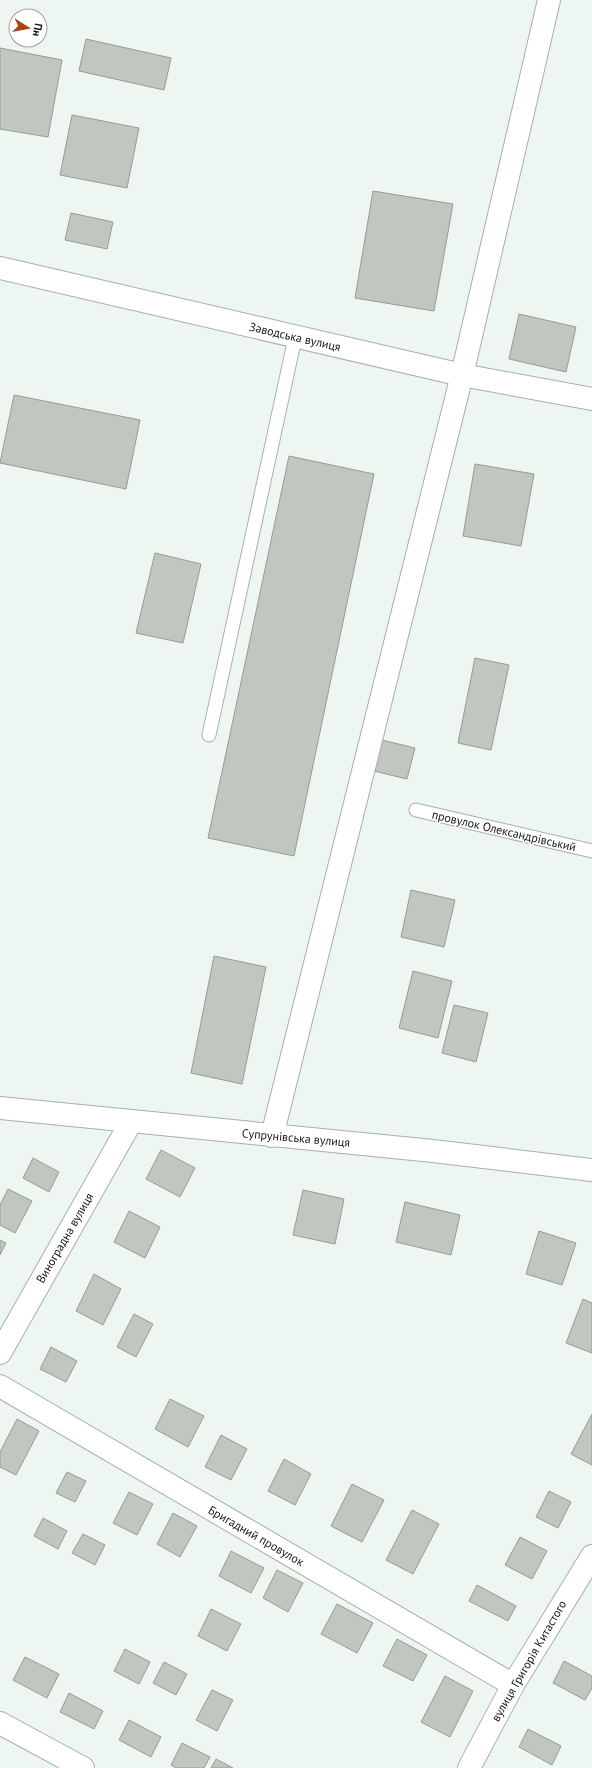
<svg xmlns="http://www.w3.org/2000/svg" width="592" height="1768" font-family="'PT Sans',sans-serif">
<rect width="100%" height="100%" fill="#eef6f2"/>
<!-- building -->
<path fill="#c1c6c0" stroke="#969b95" d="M86,39L171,58L164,90L79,71Z
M0,48L62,60L48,137L0,129Z
M72,115L139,128L127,188L60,175Z
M373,191L453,204L434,311L355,298Z
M71,213L113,222L107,249L65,240Z
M519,314L576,327L566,372L509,359Z
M14,395L140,420L126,489L0,463Z
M289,456L374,474L294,856L208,838Z
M475,464L534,474L521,546L463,536Z
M155,553L201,564L183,643L136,633Z
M475,658L509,665L491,750L458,743Z
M382,740L415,748L407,779L374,771Z
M411,890L455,900L444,947L401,937Z
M214,956L266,967L242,1084L191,1073Z
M413,971L452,981L438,1038L399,1028Z
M454,1005L488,1013L476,1062L442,1053Z
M161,1150L195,1168L180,1197L146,1179Z
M33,1158L59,1172L49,1192L23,1178Z
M8,1189L32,1201L15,1233L0,1225V1205Z
M303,1190L344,1199L335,1244L293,1235Z
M405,1202L460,1215L451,1255L396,1242Z
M129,1211L160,1227L145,1258L114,1242Z
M539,1231L576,1243L562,1285L526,1274Z
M0,1240L6,1243L0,1255Z
M94,1274L121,1289L103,1325L76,1311Z
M583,1299L592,1303V1353L566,1343Z
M134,1314L153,1324L136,1357L117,1347Z
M51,1347L77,1361L66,1382L40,1369Z
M170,1399L204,1416L188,1447L155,1429Z
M592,1414V1465L571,1454Z
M17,1419L39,1431L16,1475L0,1467V1452Z
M221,1435L247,1449L231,1480L205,1467Z
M284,1459L311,1474L295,1505L268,1491Z
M67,1472L86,1481L75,1502L56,1493Z
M352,1484L384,1500L362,1542L331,1526Z
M549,1491L571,1502L558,1528L536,1517Z
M129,1492L153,1504L137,1535L113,1523Z
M412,1510L439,1524L413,1574L386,1560Z
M173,1513L197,1526L180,1557L157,1544Z
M43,1518L67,1531L58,1549L34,1536Z
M83,1534L105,1545L95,1565L72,1553Z
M520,1537L547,1551L532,1579L505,1565Z
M231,1551L264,1568L251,1593L219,1576Z
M277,1570L303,1583L288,1612L263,1598Z
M477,1585L516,1606L508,1621L469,1601Z
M337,1604L373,1623L357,1653L321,1634Z
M211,1609L241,1624L227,1651L198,1636Z
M397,1639L427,1655L413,1681L383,1666Z
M125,1649L150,1662L139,1684L114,1671Z
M25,1657L59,1674L47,1698L13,1680Z
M564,1661L592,1676V1688L585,1700L553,1683Z
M164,1662L187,1674L176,1695L153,1683Z
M445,1676L473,1691L450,1737L421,1722Z
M212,1690L233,1700L217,1731L196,1720Z
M69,1693L103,1711L94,1729L60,1712Z
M129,1720L161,1737L151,1757L119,1740Z
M528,1729L561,1746L552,1765L519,1747Z
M182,1743L210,1757L204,1768H176L171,1765Z
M216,1759L233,1768H211Z"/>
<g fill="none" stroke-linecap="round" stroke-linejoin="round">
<!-- lane casing -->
<g stroke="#a7afab" stroke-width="15">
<path id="lane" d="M209,735L295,338
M416,810L592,851"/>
</g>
<!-- street casing -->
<g stroke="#a7afab" stroke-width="24">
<path id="street" d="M0,268L462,375L592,399
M0,1108L433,1151L592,1170
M272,1136L462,375L549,0
M0,1353L131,1122
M0,1386L513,1685
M0,1723L83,1768
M469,1768L513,1685L592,1556"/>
</g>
<!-- lane -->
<use href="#lane" stroke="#fff" stroke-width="13"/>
<!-- street -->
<use href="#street" stroke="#fff" stroke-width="22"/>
</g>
<g text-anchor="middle" stroke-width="3" stroke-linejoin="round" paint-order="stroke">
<!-- street labels -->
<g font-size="12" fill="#161918" stroke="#fff">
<text transform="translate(295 337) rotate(13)" y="4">Заводська вулиця</text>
<text transform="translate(504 831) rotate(13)" y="4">провулок Олександрівський</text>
<text transform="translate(296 1138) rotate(5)" y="4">Супрунівська вулиця</text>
<text transform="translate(65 1238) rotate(-60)" y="4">Виноградна вулиця</text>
<text transform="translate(256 1536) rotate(30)" y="4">Бригадний провулок</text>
<text transform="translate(529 1661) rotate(-60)" y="4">вулиця Григорія Китастого</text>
</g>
</g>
<!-- north arrow -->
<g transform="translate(28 28) rotate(101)"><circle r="19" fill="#ffffff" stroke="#a2a3a3"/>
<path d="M0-3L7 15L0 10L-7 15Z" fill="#a94512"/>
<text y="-6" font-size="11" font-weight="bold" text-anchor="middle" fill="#161918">Пн</text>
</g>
</svg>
